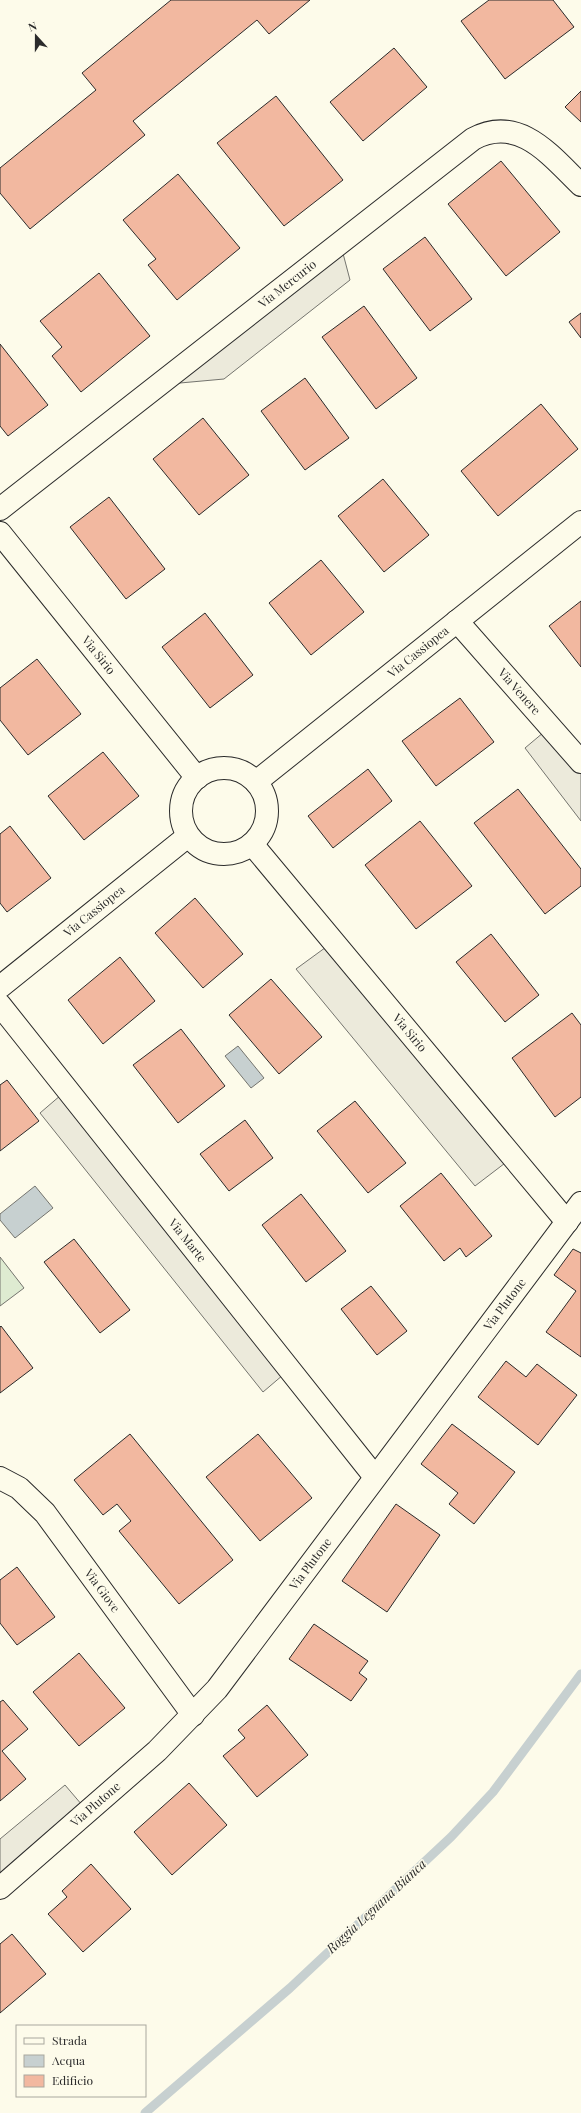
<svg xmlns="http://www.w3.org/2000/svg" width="581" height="2113" font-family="'Playfair Display',serif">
<rect width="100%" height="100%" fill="#fdfbea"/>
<!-- green -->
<path fill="#deebd1" stroke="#74746e" d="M0,1257L24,1288L0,1306Z"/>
<!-- parking -->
<path fill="#eceadb" stroke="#74746e" d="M340,242L350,280L224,379L158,385Z
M550,727L581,762V821L525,748Z
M333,942L513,1157L475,1186L296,969Z
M68,1089L290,1369L263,1392L40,1113Z
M65,1785L88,1812L0,1888V1839Z"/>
<!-- water -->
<path fill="#c7d0d0" stroke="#74746e" d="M238,1046L264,1078L251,1088L225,1056Z
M35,1186L53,1208L15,1238L0,1220V1214Z"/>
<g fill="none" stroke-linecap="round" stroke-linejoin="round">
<!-- stream -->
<path stroke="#c7d0d0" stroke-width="9" d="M145,2113L290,1988L451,1837L493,1792L581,1674"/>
</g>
<!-- building -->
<path fill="#f2b8a0" stroke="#2b2b2b" d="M171,0H310L269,34L257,20L133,121L145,135L30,229L0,193V168L96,90L82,73Z
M489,0H553L574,27L505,79L461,21Z
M394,48L427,87L363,141L330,102Z
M581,91V122L565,107Z
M276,96L343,180L284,226L217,143Z
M501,161L560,232L506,276L448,204Z
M178,174L240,248L177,300L148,265L156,259L123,220Z
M425,237L472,299L430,331L383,269Z
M99,273L150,336L81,392L52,356L62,347L40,321Z
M364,306L417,378L376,409L322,337Z
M581,313V338L569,322Z
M0,344L48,405L8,436L0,426Z
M305,378L349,438L305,470L261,411Z
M541,404L578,449L498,516L461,471Z
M203,418L249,475L199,515L153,459Z
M383,479L429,535L384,572L338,516Z
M109,497L165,569L126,599L70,527Z
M321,560L364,612L311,655L269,603Z
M581,601V667L549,626Z
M205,613L253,675L210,708L162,647Z
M37,659L81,714L28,755L0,720V688Z
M460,698L494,742L436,786L402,741Z
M103,752L139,796L84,840L48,796Z
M368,769L392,801L333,848L308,816Z
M518,789L581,869V886L545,914L474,823Z
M420,821L472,886L416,929L365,865Z
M10,826L51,878L7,912L0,903V834Z
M195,898L243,954L203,988L155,933Z
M491,934L539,995L505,1022L456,962Z
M120,957L155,1001L103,1044L68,1000Z
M271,979L322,1037L279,1074L229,1015Z
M572,1013L581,1025V1097L555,1117L512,1058Z
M181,1029L225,1086L178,1123L133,1065Z
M7,1080L39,1121L0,1151V1085Z
M355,1101L406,1163L368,1193L317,1131Z
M245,1120L273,1158L229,1191L200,1154Z
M441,1173L492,1236L466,1257L460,1248L444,1261L400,1206Z
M301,1194L346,1251L306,1282L262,1225Z
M74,1239L130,1310L100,1333L44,1262Z
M573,1249L581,1253V1357L546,1332L576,1291L554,1275Z
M371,1286L407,1331L377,1355L341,1309Z
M1,1326L33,1368L0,1393V1327Z
M506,1361L526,1377L537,1364L577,1395L538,1445L478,1397Z
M452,1424L515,1472L474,1524L449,1504L458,1493L421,1464Z
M130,1434L233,1560L179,1604L119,1531L131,1521L117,1504L103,1515L74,1480Z
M258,1434L312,1498L260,1541L206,1477Z
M396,1504L440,1535L387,1612L342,1581Z
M17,1567L55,1617L17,1645L0,1623V1580Z
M314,1624L368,1661L359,1673L367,1679L351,1701L289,1659Z
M79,1653L125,1708L79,1746L33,1692Z
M3,1700L28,1729L2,1751L26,1779L0,1801V1702Z
M267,1705L308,1755L257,1797L223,1756L245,1738L238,1730Z
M189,1783L227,1825L172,1875L134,1832Z
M91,1864L131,1909L83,1952L48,1914L67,1897L62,1891Z
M12,1934L46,1974L0,2013V1944Z"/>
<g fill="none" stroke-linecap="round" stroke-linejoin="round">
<!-- minor casing -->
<g stroke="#2b2b2b" stroke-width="24">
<g id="minor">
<path id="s1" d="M0,509L473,139C519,114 551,156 581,185"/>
<path id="s2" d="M0,533L197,778"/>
<path id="s3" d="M457,621L581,762"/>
<circle cx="224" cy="811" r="43"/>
<path id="s4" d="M256,782L581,522"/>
<path id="s5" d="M252,844L567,1222"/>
<path id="s6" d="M0,987L188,836"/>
<path id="s7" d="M0,1005L375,1477"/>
<path id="s8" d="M0,1478L19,1488L45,1513L193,1715"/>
<path id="s9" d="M0,1888L157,1751L217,1689L581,1203"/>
</g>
</g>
<!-- minor -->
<use href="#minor" stroke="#fdfbea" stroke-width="22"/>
</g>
<g text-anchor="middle" stroke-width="3" stroke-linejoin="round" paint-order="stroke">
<!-- street labels -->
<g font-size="12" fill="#2b2b2b" stroke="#fdfbea">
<text dy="4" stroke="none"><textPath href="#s1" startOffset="365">Via Mercurio</textPath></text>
<text dy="4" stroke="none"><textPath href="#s4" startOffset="208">Via Cassiopea</textPath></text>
<text dy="4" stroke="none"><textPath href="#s2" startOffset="157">Via Sirio</textPath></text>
<text dy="4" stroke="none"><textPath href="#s3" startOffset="94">Via Venere</textPath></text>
<text dy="4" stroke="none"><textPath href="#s6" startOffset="121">Via Cassiopea</textPath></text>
<text dy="4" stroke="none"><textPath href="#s5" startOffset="246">Via Sirio</textPath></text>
<text dy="4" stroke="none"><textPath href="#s7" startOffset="301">Via Marte</textPath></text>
<text dy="4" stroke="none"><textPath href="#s9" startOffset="775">Via Plutone</textPath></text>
<text dy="4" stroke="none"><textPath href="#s9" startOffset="451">Via Plutone</textPath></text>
<text dy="4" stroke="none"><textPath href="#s8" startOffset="154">Via Giove</textPath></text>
<text dy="4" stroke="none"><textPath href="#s9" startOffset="127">Via Plutone</textPath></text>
</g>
<!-- water labels -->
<g font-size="13" font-style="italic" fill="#2b2b2b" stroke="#fdfbea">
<text transform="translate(376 1906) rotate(-43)" y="5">Roggia Legnana Bianca</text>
</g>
</g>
<!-- legend -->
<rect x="16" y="2025" width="130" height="72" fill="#fdfbea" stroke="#a9a89e"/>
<rect x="24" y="2038" width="20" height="6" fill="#fdfbea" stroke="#a9a89e"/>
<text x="52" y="2045" font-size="12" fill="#2b2b2b">Strada</text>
<rect x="24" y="2055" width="20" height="12" fill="#c7d0d0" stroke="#a9a89e"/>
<text x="52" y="2065" font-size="12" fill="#2b2b2b">Acqua</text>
<rect x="24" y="2075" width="20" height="12" fill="#f2b8a0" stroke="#a9a89e"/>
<text x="52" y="2085" font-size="12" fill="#2b2b2b">Edificio</text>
<!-- north arrow -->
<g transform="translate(36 36) rotate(339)" stroke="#fdfbea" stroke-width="3" paint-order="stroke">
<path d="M0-3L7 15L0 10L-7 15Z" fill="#2b2b2b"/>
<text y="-6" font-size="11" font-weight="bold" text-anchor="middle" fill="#2b2b2b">N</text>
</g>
</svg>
